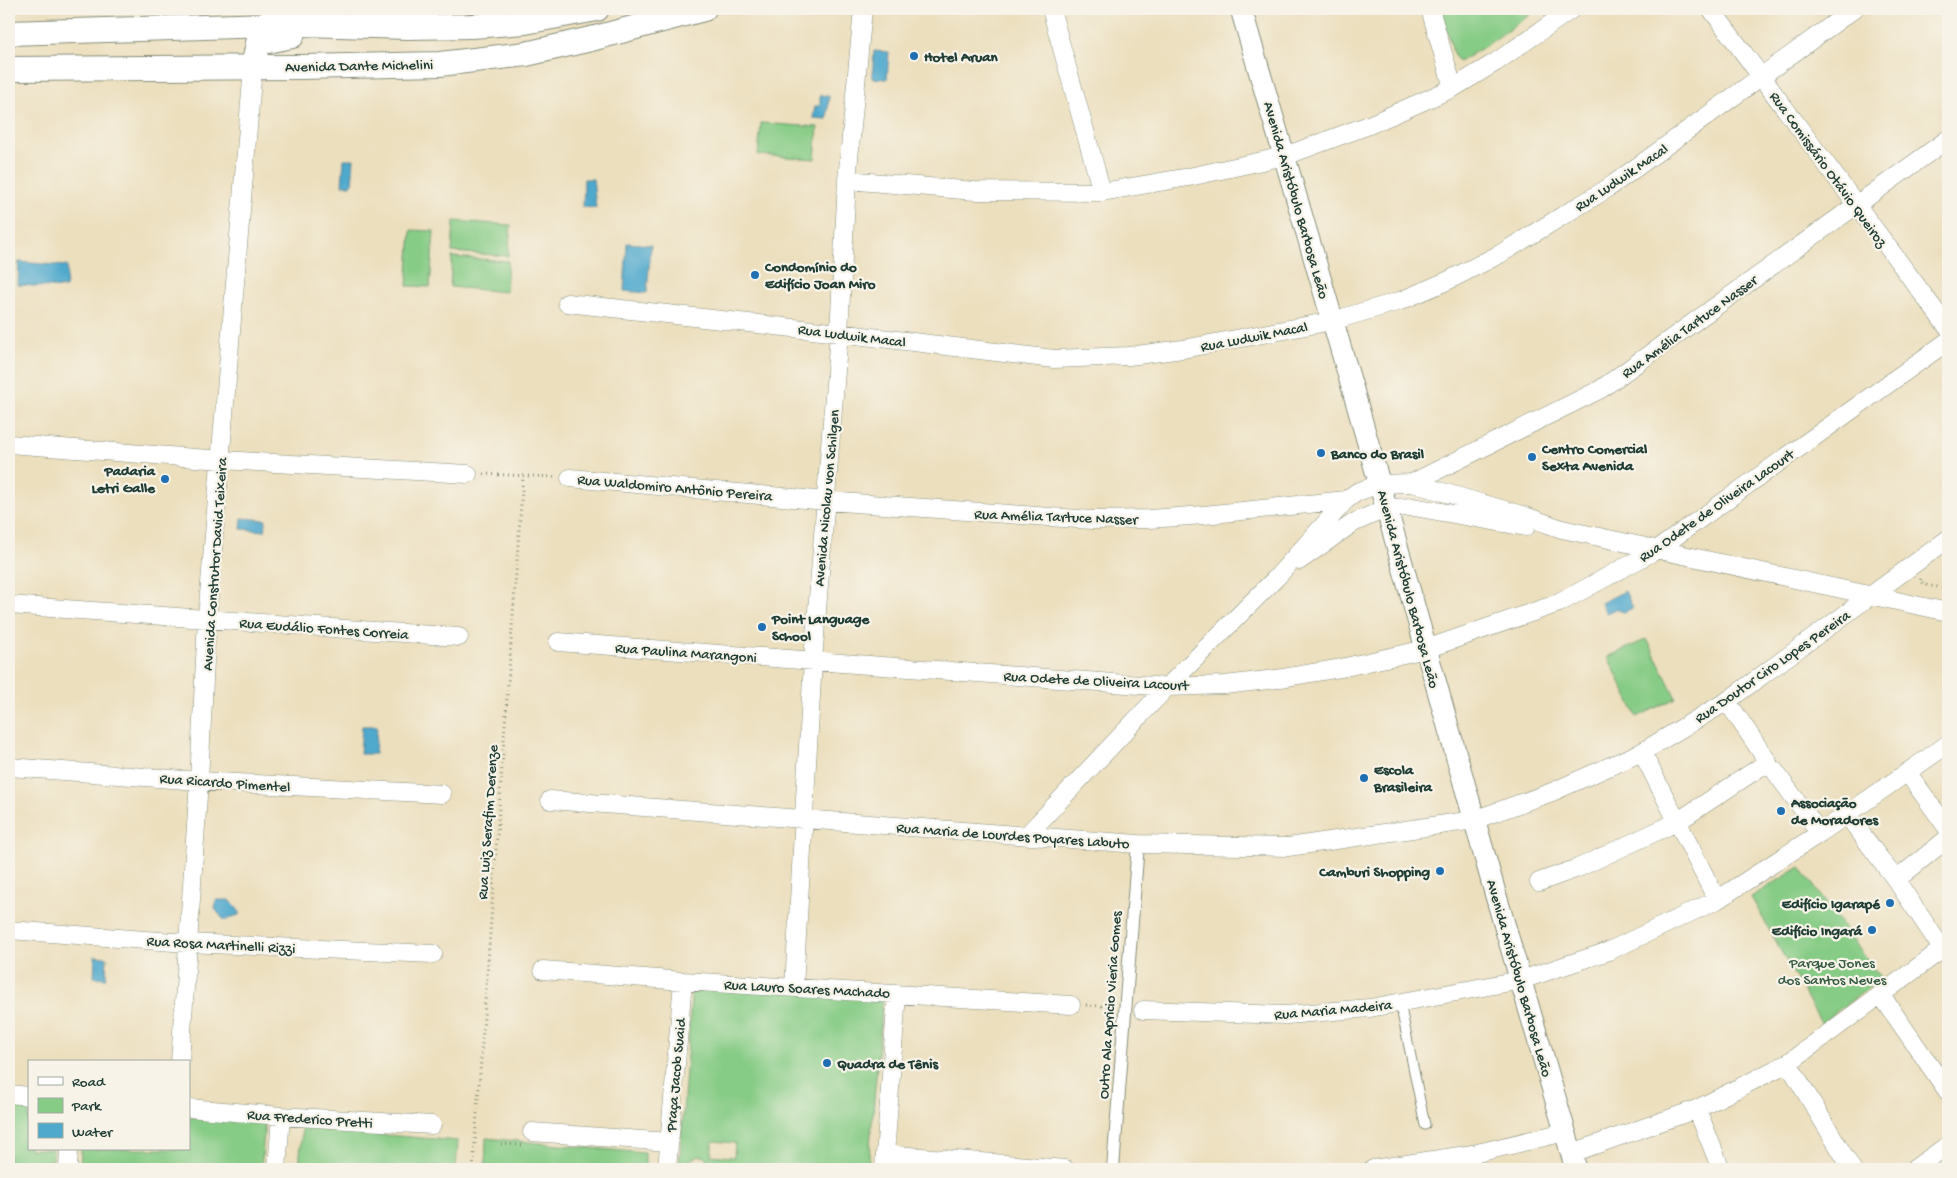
<svg xmlns="http://www.w3.org/2000/svg" width="1957" height="1178" font-family="'Gochi Hand',sans-serif">
<rect width="100%" height="100%" fill="#f7f3e8"/>
<filter id="ink" filterUnits="userSpaceOnUse"><feTurbulence type="fractalNoise" baseFrequency=".02" numOctaves="2"/><feDisplacementMap in="SourceGraphic" scale="10" xChannelSelector="R" yChannelSelector="G"/><feConvolveMatrix kernelMatrix="1 2 1 2 8 2 1 2 1" color-interpolation-filters="sRGB"/></filter>
<filter id="wash" filterUnits="userSpaceOnUse"><feTurbulence type="fractalNoise" baseFrequency=".0096" numOctaves="4" result="noise"/><feDisplacementMap in="SourceGraphic" scale="20" xChannelSelector="R" yChannelSelector="G"/><feGaussianBlur stdDeviation="1.12" result="paint"/><feColorMatrix in="noise" values="0 0 0 0 0 0 0 0 0 0 0 0 0 0 0 0 0 1.4 0 .05"/><feComposite in="paint" operator="in"/></filter>
<g filter="url(#wash)">
<rect width="100%" height="100%" fill="#ecdfbe"/>
<!-- green -->
<path fill="#87cc86" stroke="#53845d" fill-rule="evenodd" d="M1440,9H1538L1487,45L1459,62L1454,55Z
M761,123L818,127L815,159L758,155Z
M454,221L511,225L508,256L452,252Z
M411,230L434,231L430,287L407,286Z
M452,257L508,261L506,292L450,287Z
M1647,639L1676,698L1637,717L1608,657Z
M1800,867L1881,979L1821,1023L1751,897Z
M692,984L883,998L868,1169H713V1163L709,1162C704,1154 697,1154 690,1161H685V1169H679ZM713,1141L735,1143L734,1157L711,1155Z
M9,1104L29,1106V1149H53L52,1169H9Z
M189,1117L265,1122L261,1169H80L81,1149H189Z
M302,1128L458,1141L456,1169H299Z
M486,1138L645,1153V1169H485Z"/>
<!-- water -->
<path fill="#4fa9cd" stroke="#377380" d="M874,51L889,52L887,79L872,78Z
M820,95L829,96L827,119L813,118L815,106H820Z
M344,159H354L352,185H342Z
M584,179H593L596,208L583,207Z
M627,243L651,245L647,293L624,291Z
M19,262L67,266L66,288L18,285Z
M242,518L266,520L265,531L241,529Z
M1625,591L1633,608L1624,612L1615,609L1606,613L1601,603Z
M362,726H377L375,754H360Z
M216,900H230L239,911V915L229,918L228,920H224L215,909Z
M95,956L107,957L106,978L94,977Z"/>
</g>
<g filter="url(#ink)">
<g fill="none" stroke-linecap="round" stroke-linejoin="round">
<!-- service casing -->
<g stroke="#868e79" stroke-width="11">
<path id="service" d="M390,9L405,23
M260,20L273,9
M1400,1003L1425,1125"/>
</g>
<!-- pedestrian casing -->
<g stroke="#868e79" stroke-width="14">
<path id="pedestrian" d="M1113,1169L1138,844"/>
</g>
<!-- minor casing -->
<g stroke="#868e79" stroke-width="19">
<path id="minor" d="M1051,9L1102,192
M1430,9L1453,88
M1711,9L1948,328
M847,180L975,191L1102,192L1189,177L1285,156L1369,125L1453,88L1496,62L1572,9
M567,303L839,333L1054,359L1129,356L1183,349L1332,321L1400,301L1447,281L1500,254L1608,188L1854,9
M9,444L222,460L468,474
M570,478L827,501L1092,520L1149,519L1204,515L1346,500
M1412,483L1601,389L1948,139
M1299,561L1353,523L1387,508L1414,507L1526,527
M9,605L459,637
M558,642L1167,687L1225,685L1276,679L1341,668L1426,649L1559,603L1658,549L1948,341
M1642,752L1717,900
M9,767L199,781L442,794
M1774,770L1820,833
M1907,772L1948,829
M550,800L1138,844L1288,847L1474,820L1552,792L1642,752L1727,701L1948,539
M1847,815L1896,880L1943,950
M1027,835L1167,687L1277,577L1346,500L1357,492L1380,484L1412,483L1525,516L1562,529L1948,612
M1896,880L1948,838
M1539,882L1578,868L1677,822L1768,762L1727,701
M9,930L187,943L433,954
M543,970L683,981L1071,1005
M794,987L813,661L839,333L847,180L863,9
M1881,995L1948,1092
M1143,1010L1286,1015L1370,1008L1521,980L1609,951L1717,900L1820,833L1948,744
M180,1062L199,781L207,619L253,67
M1788,1063L1852,1169
M9,1094L29,1096
M189,1108L281,1116L432,1125
M1697,1109L1721,1169
M532,1132L669,1142
M1572,1153L1697,1109L1788,1063L1948,945
M885,1154L1065,1169
M68,1169L69,1149
M277,1169L281,1116
M667,1169L683,981
M884,1169L897,994
M1373,1169L1473,1154L1565,1132
M1914,1169L1948,1145"/>
</g>
<!-- tertiary casing -->
<g stroke="#868e79" stroke-width="23">
<path id="tertiary" d="M1241,9L1353,390L1496,896L1576,1169"/>
</g>
<!-- secondary casing -->
<g stroke="#868e79" stroke-width="26">
<path id="secondary" d="M9,33L304,24L408,27L472,26L525,22L597,9
M253,67L258,43L292,36
M9,69L302,67L440,64L526,54L595,38L704,9"/>
</g>
<!-- path -->
<path stroke="#868e79" stroke-width="3" stroke-dasharray="1 4" stroke-linecap="butt" d="M483,474L554,477
M1921,579L1920,581L1926,585L1948,589
M1086,1005L1113,1007
M501,1144L523,1145
M473,1169L523,476"/>
<!-- service -->
<use href="#service" stroke="#fff" stroke-width="9"/>
<!-- pedestrian -->
<use href="#pedestrian" stroke="#fff" stroke-width="12"/>
<!-- minor -->
<use href="#minor" stroke="#fff" stroke-width="18"/>
<!-- tertiary -->
<use href="#tertiary" stroke="#fff" stroke-width="21"/>
<!-- secondary -->
<use href="#secondary" stroke="#fff" stroke-width="24"/>
</g>
</g>
<!-- markers -->
<g fill="#1f6fb2" stroke="#f7f3e8" stroke-width="2">
<circle cx="914" cy="56" r="5"/>
<circle cx="755" cy="275" r="5"/>
<circle cx="1321" cy="453" r="5"/>
<circle cx="1532" cy="457" r="5"/>
<circle cx="165" cy="479" r="5"/>
<circle cx="762" cy="627" r="5"/>
<circle cx="1364" cy="778" r="5"/>
<circle cx="1781" cy="811" r="5"/>
<circle cx="1440" cy="871" r="5"/>
<circle cx="1890" cy="903" r="5"/>
<circle cx="1872" cy="930" r="5"/>
<circle cx="827" cy="1063" r="5"/>
</g>
<g text-anchor="middle" stroke-width="4.5" stroke-linejoin="round" paint-order="stroke">
<!-- poi labels -->
<g font-size="15" font-weight="bold" fill="#1f3d34" stroke="#f7f3e8" text-anchor="start">
<text x="924" y="61">Hotel Aruan</text>
<text x="765" y="271">Condomínio do<tspan x="765" dy="17">Edifício Joan Miro</tspan></text>
<text x="1542" y="453">Centro Comercial<tspan x="1542" dy="17">Sexta Avenida</tspan></text>
<text x="1331" y="458">Banco do Brasil</text>
<text x="155" y="475" text-anchor="end">Padaria<tspan x="155" dy="17">Letri Galle</tspan></text>
<text x="772" y="623">Point Language<tspan x="772" dy="17">School</tspan></text>
<text x="1374" y="774">Escola<tspan x="1374" dy="17">Brasileira</tspan></text>
<text x="1791" y="807">Associação<tspan x="1791" dy="17">de Moradores</tspan></text>
<text x="1430" y="876" text-anchor="end">Camburi Shopping</text>
<text x="1880" y="908" text-anchor="end">Edifício Igarapé</text>
<text x="1862" y="935" text-anchor="end">Edifício Ingará</text>
<text x="837" y="1068">Quadra de Tênis</text>
</g>
<!-- street labels -->
<g font-size="15" fill="#1f3d34" stroke="#f7f3e8">
<text transform="translate(359 65) rotate(-1)" y="5">Avenida Dante Michelini</text>
<text transform="translate(1829 169) rotate(54)" y="5">Rua Comissário Otávio Queiroz</text>
<text transform="translate(1621 177) rotate(-34)" y="5">Rua Ludwik Macal</text>
<text transform="translate(1297 200) rotate(74)" y="5">Avenida Aristóbulo Barbosa Leão</text>
<text transform="translate(1689 326) rotate(-36)" y="5">Rua Amélia Tartuce Nasser</text>
<text transform="translate(852 335) rotate(7)" y="5">Rua Ludwik Macal</text>
<text transform="translate(1254 336) rotate(-11)" y="5">Rua Ludwik Macal</text>
<text transform="translate(675 487) rotate(5)" y="5">Rua Waldomiro Antônio Pereira</text>
<text transform="translate(826 498) rotate(-85)" y="5">Avenida Nicolau von Schilgen</text>
<text transform="translate(1716 505) rotate(-35)" y="5">Rua Odete de Oliveira Lacourt</text>
<text transform="translate(1056 516) rotate(2)" y="5">Rua Amélia Tartuce Nasser</text>
<text transform="translate(214 564) rotate(-86)" y="5">Avenida Construtor David Teixeira</text>
<text transform="translate(1409 589) rotate(75)" y="5">Avenida Aristóbulo Barbosa Leão</text>
<text transform="translate(324 628) rotate(4)" y="5">Rua Eudálio Fontes Correia</text>
<text transform="translate(686 652) rotate(4)" y="5">Rua Paulina Marangoni</text>
<text transform="translate(1772 666) rotate(-35)" y="5">Rua Doutor Ciro Lopes Pereira</text>
<text transform="translate(1096 680) rotate(3)" y="5">Rua Odete de Oliveira Lacourt</text>
<text transform="translate(225 782) rotate(4)" y="5">Rua Ricardo Pimentel</text>
<text transform="translate(487 822) rotate(-86)" y="5">Rua Luiz Serafim Derenze</text>
<text transform="translate(1013 835) rotate(4)" y="5">Rua Maria de Lourdes Poyares Labuto</text>
<text transform="translate(221 944) rotate(3)" y="5">Rua Rosa Martinelli Rizzi</text>
<text transform="translate(1520 978) rotate(74)" y="5">Avenida Aristóbulo Barbosa Leão</text>
<text transform="translate(807 988) rotate(3)" y="5">Rua Lauro Soares Machado</text>
<text transform="translate(1109 1005) rotate(-86)" y="5">Outro Ala Apricio Vieria Gomes</text>
<text transform="translate(1333 1009) rotate(-5)" y="5">Rua Maria Madeira</text>
<text transform="translate(675 1075) rotate(-85)" y="5">Praça Jacob Suaid</text>
<text transform="translate(310 1118) rotate(4)" y="5">Rua Frederico Pretti</text>
</g>
<!-- park labels -->
<g font-size="15" fill="#345a44" stroke="#f7f3e8">
<text x="1832" y="967">Parque Jones<tspan x="1832" dy="17">dos Santos Neves</tspan></text>
</g>
</g>
<!-- margin -->
<rect width="1957" height="1178" fill="none" stroke="#f7f3e8" stroke-width="30"/>
<!-- legend -->
<rect x="28" y="1060" width="162" height="90" fill="#f7f3e8" stroke="#a1aaa0"/>
<rect x="38" y="1077" width="25" height="8" fill="#ffffff" stroke="#a1aaa0"/>
<text x="72" y="1086" font-size="15" fill="#1f3d34">Road</text>
<rect x="38" y="1098" width="25" height="15" fill="#87cc86" stroke="#a1aaa0"/>
<text x="72" y="1110" font-size="15" fill="#1f3d34">Park</text>
<rect x="38" y="1123" width="25" height="15" fill="#4fa9cd" stroke="#a1aaa0"/>
<text x="72" y="1136" font-size="15" fill="#1f3d34">Water</text>
</svg>
